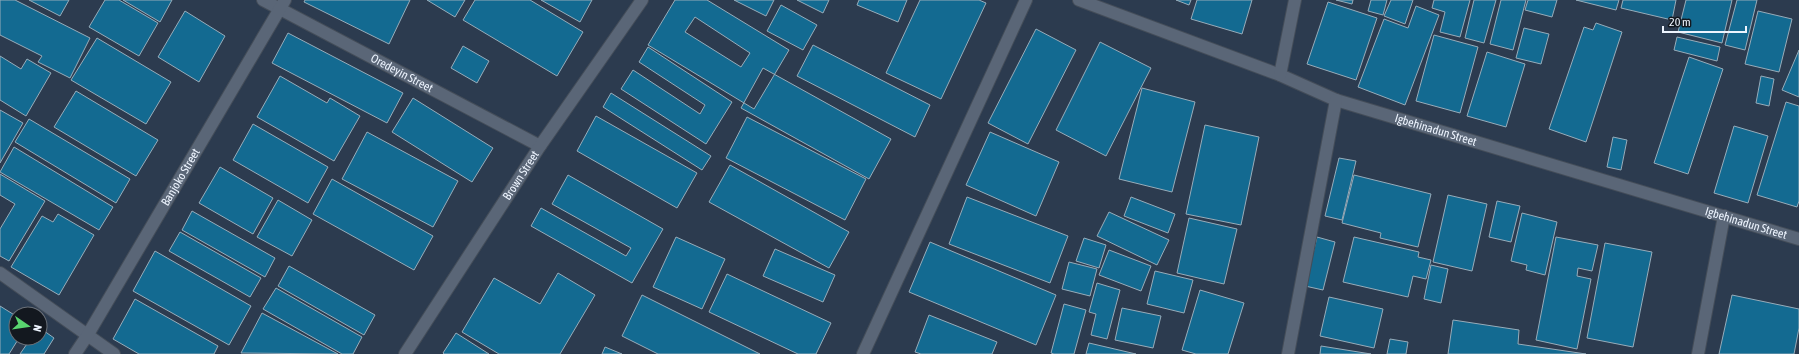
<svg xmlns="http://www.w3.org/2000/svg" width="1799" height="354" font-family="'Asap Condensed',sans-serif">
<rect width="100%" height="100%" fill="#25303f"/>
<!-- built -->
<path fill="#2c3b4f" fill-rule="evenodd" d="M0,0H1799V354H0ZM16,314H40V338H16Z"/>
<!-- building -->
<path fill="#136a91" stroke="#97acba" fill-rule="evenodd" d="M0,0H15L90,38L70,78L38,62L42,56L0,35Z
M29,0H69L60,16Z
M105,0H119L158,23L139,56L89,27Z
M123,0H172L160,22Z
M305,0H410L389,44L304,2Z
M427,0H465L455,17Z
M475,0H530L583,32L557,76L463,20Z
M541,0H592L580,22Z
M675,0H707L789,50L754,109L648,45ZM695,17L750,53L741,67L685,32Z
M734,0H774L766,16Z
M797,0H829L823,13Z
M859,0H907L898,22L857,5Z
M920,0H979L986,3L941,99L886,73Z
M1176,0H1191L1189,5Z
M1197,0H1252L1242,34L1191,19Z
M1336,0H1353L1352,4Z
M1371,0H1387L1383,15L1368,11Z
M1391,0H1413L1405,24L1384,16Z
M1434,0H1470L1460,37L1440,32L1445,12L1432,8Z
M1474,0H1496L1484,43L1465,38Z
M1501,0H1526L1513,50L1490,44Z
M1528,0H1557L1552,17L1525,10Z
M1576,0H1619L1616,10Z
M1623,0H1676L1672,20L1621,8Z
M1686,0H1732L1722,43L1678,32Z
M1737,0H1757L1745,50L1725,45Z
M1328,2L1377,18L1356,80L1307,64Z
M781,5L817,25L803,50L767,31Z
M1416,6L1439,15L1405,105L1358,87L1384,19L1408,28Z
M185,11L225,36L199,82L158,57Z
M1758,11L1792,19L1779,72L1745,64Z
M1596,23L1622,32L1586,142L1549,129L1584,27L1593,30Z
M1524,28L1549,34L1541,64L1516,58Z
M1036,29L1076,50L1028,144L988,123Z
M288,33L403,93L387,123L272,63Z
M1434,35L1478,47L1460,113L1416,101Z
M1677,37L1720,47L1717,61L1674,50Z
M97,38L171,82L146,124L71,80Z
M1100,42L1151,68L1106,156L1056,130Z
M813,45L930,105L915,137L797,76Z
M463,46L489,61L477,83L451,68Z
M648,47L732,102L706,144L621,89L633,70L700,114L705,105L639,62Z
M1799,50V97L1782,90Z
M1487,52L1525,64L1506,127L1467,116Z
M0,56L21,69L27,59L51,73L26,116L0,100Z
M1689,57L1723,69L1688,174L1654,163Z
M763,68L891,139L869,179L741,108Z
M280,76L327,103L330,98L360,116L334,161L257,117Z
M1761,76L1774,79L1769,106L1756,103Z
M1142,88L1195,102L1172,192L1119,179Z
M76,91L158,140L136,176L54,127Z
M611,93L711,156L702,170L603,107Z
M413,98L493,148L472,182L392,132Z
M1786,102L1799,106V201L1797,207L1757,195Z
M0,110L23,123L0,163Z
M596,116L697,173L677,208L577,151Z
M747,117L866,179L845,220L726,158Z
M29,119L130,179L116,203L15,142Z
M253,124L328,167L308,203L233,160Z
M1205,125L1259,137L1241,225L1186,214Z
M1734,126L1768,136L1748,203L1714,193Z
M367,132L458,181L433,227L342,179Z
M990,132L1059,162L1036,216L966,185Z
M1613,137L1627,140L1621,170L1607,167Z
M14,147L113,207L99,230L0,172Z
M1339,158L1356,161L1342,220L1325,216Z
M730,165L849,232L829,268L709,202Z
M220,167L273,198L253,234L199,203Z
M0,174L45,201L9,261L0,256V229L15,204L0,195Z
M568,175L663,229L632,283L531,226L541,208L626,256L631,248L552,204Z
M1354,175L1431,194L1418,247L1380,238L1381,233L1342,223Z
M332,179L433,236L414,270L313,214Z
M1448,195L1487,204L1472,271L1433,262Z
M967,197L1068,236L1050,283L949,244Z
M1131,197L1175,214L1168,233L1124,216Z
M278,200L312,220L292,256L257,237Z
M1497,201L1520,206L1511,242L1489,237Z
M192,211L275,258L265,277L182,230Z
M1109,212L1169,240L1157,265L1097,236Z
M1522,213L1557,222L1545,275L1526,270L1527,265L1511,261Z
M58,214L94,235L59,295L11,267L42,216L53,222Z
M1189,218L1237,229L1224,284L1177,273Z
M180,232L261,278L250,297L169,251Z
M676,237L725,259L702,309L653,287Z
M1317,237L1335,242L1323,290L1305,286Z
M1354,237L1419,252L1418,257L1431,260L1426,279L1413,276L1408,297L1343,282Z
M1556,237L1598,245L1592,271L1578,268L1577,276L1591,279L1577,349L1536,340Z
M1084,238L1106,245L1099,268L1076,261Z
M930,242L1056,295L1036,345L909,292Z
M1605,243L1652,252L1633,347L1587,338Z
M775,249L835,275L823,302L763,276Z
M1109,250L1151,266L1141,291L1099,275Z
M155,251L251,306L229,345L133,291Z
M1069,262L1097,269L1090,296L1062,289Z
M1431,265L1448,269L1441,303L1424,299Z
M289,266L375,315L364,335L278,286Z
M1155,271L1193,280L1184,313L1147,304Z
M558,273L595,295L560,354H499L462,332L494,278L540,304Z
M727,274L831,323L816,354H798L709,312Z
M1097,283L1120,290L1107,339L1091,335L1096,314L1089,312Z
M276,288L362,337L353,354H342L263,309Z
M1200,290L1244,303L1228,354H1196L1182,350Z
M642,295L760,354H658L622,336Z
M1732,295L1799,309V328L1794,354H1719Z
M1329,297L1383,309L1374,348L1320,336Z
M135,299L218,346L214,354H139L113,339Z
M1064,304L1086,310L1074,354H1054L1051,353Z
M0,306L16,316V338H19L9,354H0Z
M1122,308L1161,316L1153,348L1115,340Z
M262,313L338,354L241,353Z
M929,315L997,342L992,354H921L915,352Z
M1453,320L1519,330L1518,344L1586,354H1448Z
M40,328L54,338L44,354H20L31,338H40Z
M456,333L489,354H444L443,353Z
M1390,339L1408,342L1406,354H1387Z
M1089,343L1136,354H1086Z
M1321,346L1371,354H1320Z
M605,347L622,354H602Z"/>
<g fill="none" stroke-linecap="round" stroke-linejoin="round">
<!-- minor casing -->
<g stroke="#444d59" stroke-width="14">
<g id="minor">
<path id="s1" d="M263,0L540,146"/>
<path id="s2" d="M1079,0L1280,75L1336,100L1799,239"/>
<path d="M1280,75L1295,0"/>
<path d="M0,273L114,354"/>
<path id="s3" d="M75,354L87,336L285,0"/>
<path id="s4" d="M405,354L540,146L642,0"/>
<path d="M863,354L1026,0"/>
<path d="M1288,354L1336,100"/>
<path d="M1698,354L1724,216"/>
</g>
</g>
<!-- minor -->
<use href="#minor" stroke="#5a6677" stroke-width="12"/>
</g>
<g text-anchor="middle" stroke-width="4" stroke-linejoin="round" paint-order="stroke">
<!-- street labels -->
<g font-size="12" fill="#edf4fe" stroke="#13181f">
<text dy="4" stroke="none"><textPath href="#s1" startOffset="157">Oredeyin Street</textPath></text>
<text dy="4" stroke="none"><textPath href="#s2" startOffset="380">Igbehinadun Street</textPath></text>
<text dy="4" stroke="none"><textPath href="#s4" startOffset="213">Brown Street</textPath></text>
<text dy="4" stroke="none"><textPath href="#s3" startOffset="206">Banjoko Street</textPath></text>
<text dy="4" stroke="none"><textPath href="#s2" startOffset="704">Igbehinadun Street</textPath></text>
</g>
</g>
<!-- north arrow -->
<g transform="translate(28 326) rotate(103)"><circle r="19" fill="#13181f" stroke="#6a7078"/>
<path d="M0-3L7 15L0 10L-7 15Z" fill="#59d56f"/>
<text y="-6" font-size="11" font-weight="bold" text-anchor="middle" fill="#edf4fe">N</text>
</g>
<!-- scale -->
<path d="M1663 26v6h83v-6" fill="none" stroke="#edf4fe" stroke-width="2"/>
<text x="1669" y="26" font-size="12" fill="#edf4fe" stroke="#13181f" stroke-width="3" paint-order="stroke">20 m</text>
</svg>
